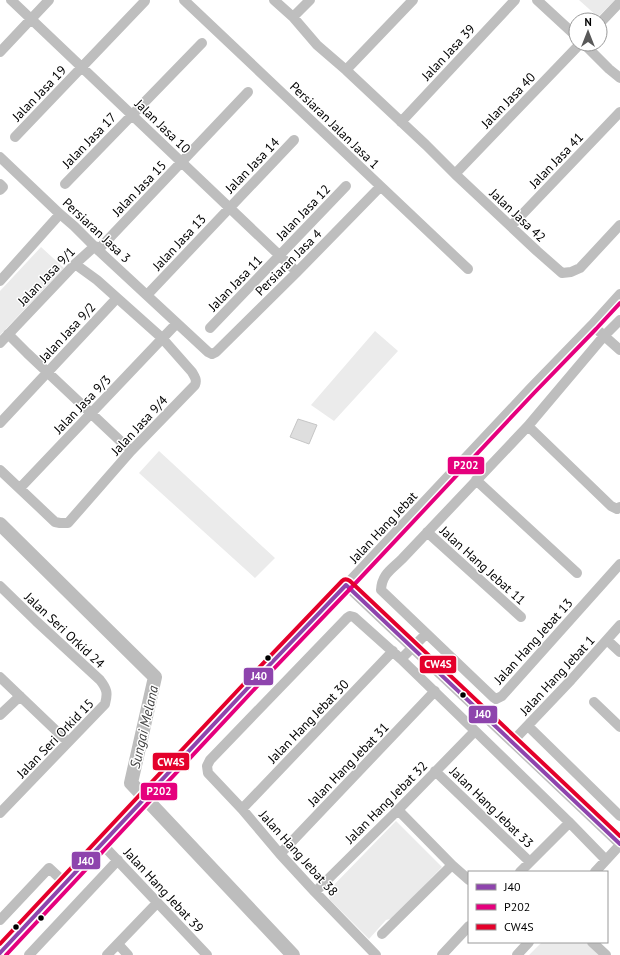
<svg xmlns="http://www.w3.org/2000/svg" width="620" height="955" font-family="'PT Sans',sans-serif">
<rect width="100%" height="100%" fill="#fff"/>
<!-- green -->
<path fill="#ebebeb" d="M579,0H615L598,17Z
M41,247L64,268L0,335V291Z
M375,331L398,351L334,421L311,405Z
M159,451L275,558L255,578L139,473Z
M396,821L442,867L393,918L386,920L369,939L330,900L328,893L330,889Z
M542,942H586L600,955H529Z"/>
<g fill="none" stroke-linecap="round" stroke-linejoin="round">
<!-- river -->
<path stroke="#bdbdbd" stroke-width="14" d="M0,524L155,677L131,783L293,955"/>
</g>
<!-- building -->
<path fill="#dedede" stroke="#c6c6c6" d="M298,419L317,425L309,444L290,437Z"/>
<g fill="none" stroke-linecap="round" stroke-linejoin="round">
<!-- minor -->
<path stroke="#bebebe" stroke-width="10" d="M11,0L297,272
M184,0L468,269
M274,0L293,17L317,45L346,70L426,145L455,174L537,251L562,273L571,272L580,268L620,225
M537,0L576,36
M293,17L310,0
M600,23L620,2
M584,44L609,69L620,78
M0,52L49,0
M346,70L413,0
M401,122L515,0
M15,137L145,1
M0,157L60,214L74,226L98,250L208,352L212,354L216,352L297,272L380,187
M455,174L580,44
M0,184L3,187L0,190
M65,184L202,43
M511,226L620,112
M98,250L248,92
M0,281L60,214
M147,295L294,140
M620,320L604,336L528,426L402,559C391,570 382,574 381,590L493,697L496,699L502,696L620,564
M592,325L620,350
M210,328L346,186
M8,334L27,353L131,451
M0,343L75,264L95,246
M0,423L117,298
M528,426L611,506L617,509L620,507
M0,470L55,522L60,523H68L131,451L195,385C197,380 195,377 192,372L162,338L97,280L75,264
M476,480L577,573
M20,488L177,323
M427,532L521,617
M346,585L620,844
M0,586L36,621L100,680C107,689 108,693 105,704L0,813
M607,640L620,652
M401,659L426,634
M0,677L68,742
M594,702L620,727
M0,715L20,696
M528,726L620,816
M512,742L571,680L620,625
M435,771L530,862
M242,809L393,651
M398,810L452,865L469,880
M102,844L207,955
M280,854L435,691
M520,872L567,825L569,822
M595,872L620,845
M315,892L398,810L475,731
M0,920L49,868L65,883
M382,934L452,865
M592,942L606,955
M118,944L128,955
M0,953L102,844L158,784L258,677L346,585L530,389L592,325L620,294
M29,955L118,860
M107,955L157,903
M376,955L315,892L280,854L242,809L208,773L207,766L210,760L347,618L350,616L354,617L401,659L569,822L606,860
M442,955L469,926
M517,955L529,942"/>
<!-- bus-1 casing -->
<g stroke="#fff" stroke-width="7">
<path id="bus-1" d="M346,585L620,844
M0,953L258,677L346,585"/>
</g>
<!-- bus-2 casing -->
<g stroke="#fff" stroke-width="7">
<path id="bus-2" d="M6,955L262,681L350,589L534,393L596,329L620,303"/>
</g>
<!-- bus-3 casing -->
<g stroke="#fff" stroke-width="7">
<path id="bus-3" d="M0,944L254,673L342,581C344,579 347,579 350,581L620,836"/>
</g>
<!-- bus-1 -->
<use href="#bus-1" stroke="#8e44ad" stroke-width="4"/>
<!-- bus-2 -->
<use href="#bus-2" stroke="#e5007d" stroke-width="4"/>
<!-- bus-3 -->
<use href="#bus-3" stroke="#e4002b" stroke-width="4"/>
</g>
<!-- markers -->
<g fill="#000" stroke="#fff" stroke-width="1.5">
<circle cx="268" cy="658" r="3.5"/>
<circle cx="463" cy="695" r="3.5"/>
<circle cx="41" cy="918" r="3.5"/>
<circle cx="16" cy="927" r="3.5"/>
</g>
<g text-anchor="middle" stroke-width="3" stroke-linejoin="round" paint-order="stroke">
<!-- street labels -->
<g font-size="13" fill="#000" stroke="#fff">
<text transform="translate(448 52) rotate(-47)" y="5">Jalan Jasa 39</text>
<text transform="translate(39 93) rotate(-46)" y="5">Jalan Jasa 19</text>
<text transform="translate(508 100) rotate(-46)" y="5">Jalan Jasa 40</text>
<text transform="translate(335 125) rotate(44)" y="5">Persiaran Jalan Jasa 1</text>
<text transform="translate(163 126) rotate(44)" y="5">Jalan Jasa 10</text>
<text transform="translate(89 140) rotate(-46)" y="5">Jalan Jasa 17</text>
<text transform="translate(556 160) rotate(-46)" y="5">Jalan Jasa 41</text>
<text transform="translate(252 165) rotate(-46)" y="5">Jalan Jasa 14</text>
<text transform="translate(139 188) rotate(-46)" y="5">Jalan Jasa 15</text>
<text transform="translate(303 212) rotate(-46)" y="5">Jalan Jasa 12</text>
<text transform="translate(518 215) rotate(43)" y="5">Jalan Jasa 42</text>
<text transform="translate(97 230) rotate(43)" y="5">Persiaran Jasa 3</text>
<text transform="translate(179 242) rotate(-47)" y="5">Jalan Jasa 13</text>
<text transform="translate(288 262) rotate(-45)" y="5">Persiaran Jasa 4</text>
<text transform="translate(46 276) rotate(-46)" y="5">Jalan Jasa 9/1</text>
<text transform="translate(235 283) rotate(-46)" y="5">Jalan Jasa 11</text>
<text transform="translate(67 332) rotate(-47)" y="5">Jalan Jasa 9/2</text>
<text transform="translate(82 404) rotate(-46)" y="5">Jalan Jasa 9/3</text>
<text transform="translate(139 425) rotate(-47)" y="5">Jalan Jasa 9/4</text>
<text transform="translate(383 527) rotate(-47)" y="5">Jalan Hang Jebat</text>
<text transform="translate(483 565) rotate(42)" y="5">Jalan Hang Jebat 11</text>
<text transform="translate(65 630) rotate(43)" y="5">Jalan Seri Orkid 24</text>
<text transform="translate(533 641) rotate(-48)" y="5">Jalan Hang Jebat 13</text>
<text transform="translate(557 675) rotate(-47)" y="5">Jalan Hang Jebat 1</text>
<text transform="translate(308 721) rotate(-46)" y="5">Jalan Hang Jebat 30</text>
<text transform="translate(55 738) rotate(-46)" y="5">Jalan Seri Orkid 15</text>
<text transform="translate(348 764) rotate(-46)" y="5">Jalan Hang Jebat 31</text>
<text transform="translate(386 802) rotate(-45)" y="5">Jalan Hang Jebat 32</text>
<text transform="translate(492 807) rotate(44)" y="5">Jalan Hang Jebat 33</text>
<text transform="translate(299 853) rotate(48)" y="5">Jalan Hang Jebat 38</text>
<text transform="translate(164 890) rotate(47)" y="5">Jalan Hang Jebat 39</text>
</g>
<!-- water labels -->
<g font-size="14" font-style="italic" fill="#424242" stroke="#fff">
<text transform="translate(144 727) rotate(-77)" y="5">Sungai Melana</text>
</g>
</g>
<g stroke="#fff" stroke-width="1.5">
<rect x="447" y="456" width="38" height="19" rx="4" fill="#e5007d"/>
<rect x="419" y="655" width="38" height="19" rx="4" fill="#e4002b"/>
<rect x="243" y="667" width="31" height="19" rx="4" fill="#8e44ad"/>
<rect x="468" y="705" width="30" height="19" rx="4" fill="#8e44ad"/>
<rect x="152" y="752" width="38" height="19" rx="4" fill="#e4002b"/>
<rect x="140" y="782" width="38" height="19" rx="4" fill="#e5007d"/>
<rect x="71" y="851" width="30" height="19" rx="4" fill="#8e44ad"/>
</g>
<g font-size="11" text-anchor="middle" font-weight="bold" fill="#fff">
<text x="466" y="469">P202</text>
<text x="438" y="668">CW4S</text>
<text x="259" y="680">J40</text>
<text x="483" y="718">J40</text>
<text x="171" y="766">CW4S</text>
<text x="159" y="795">P202</text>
<text x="86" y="865">J40</text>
</g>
<!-- legend -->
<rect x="468" y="871" width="140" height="72" fill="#ffffff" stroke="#999999"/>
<rect x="476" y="884" width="20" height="6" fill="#8e44ad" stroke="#999999"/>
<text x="504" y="891" font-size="12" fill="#000000">J40</text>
<rect x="476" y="904" width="20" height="6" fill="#e5007d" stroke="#999999"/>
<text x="504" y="911" font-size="12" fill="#000000">P202</text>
<rect x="476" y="924" width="20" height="6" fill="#e4002b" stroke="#999999"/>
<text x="504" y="931" font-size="12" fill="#000000">CW4S</text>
<!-- north arrow -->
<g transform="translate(588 32)"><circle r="19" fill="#ffffff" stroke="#999999"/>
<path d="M0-3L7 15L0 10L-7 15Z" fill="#595959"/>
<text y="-6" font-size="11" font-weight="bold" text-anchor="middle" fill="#000000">N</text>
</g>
</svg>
